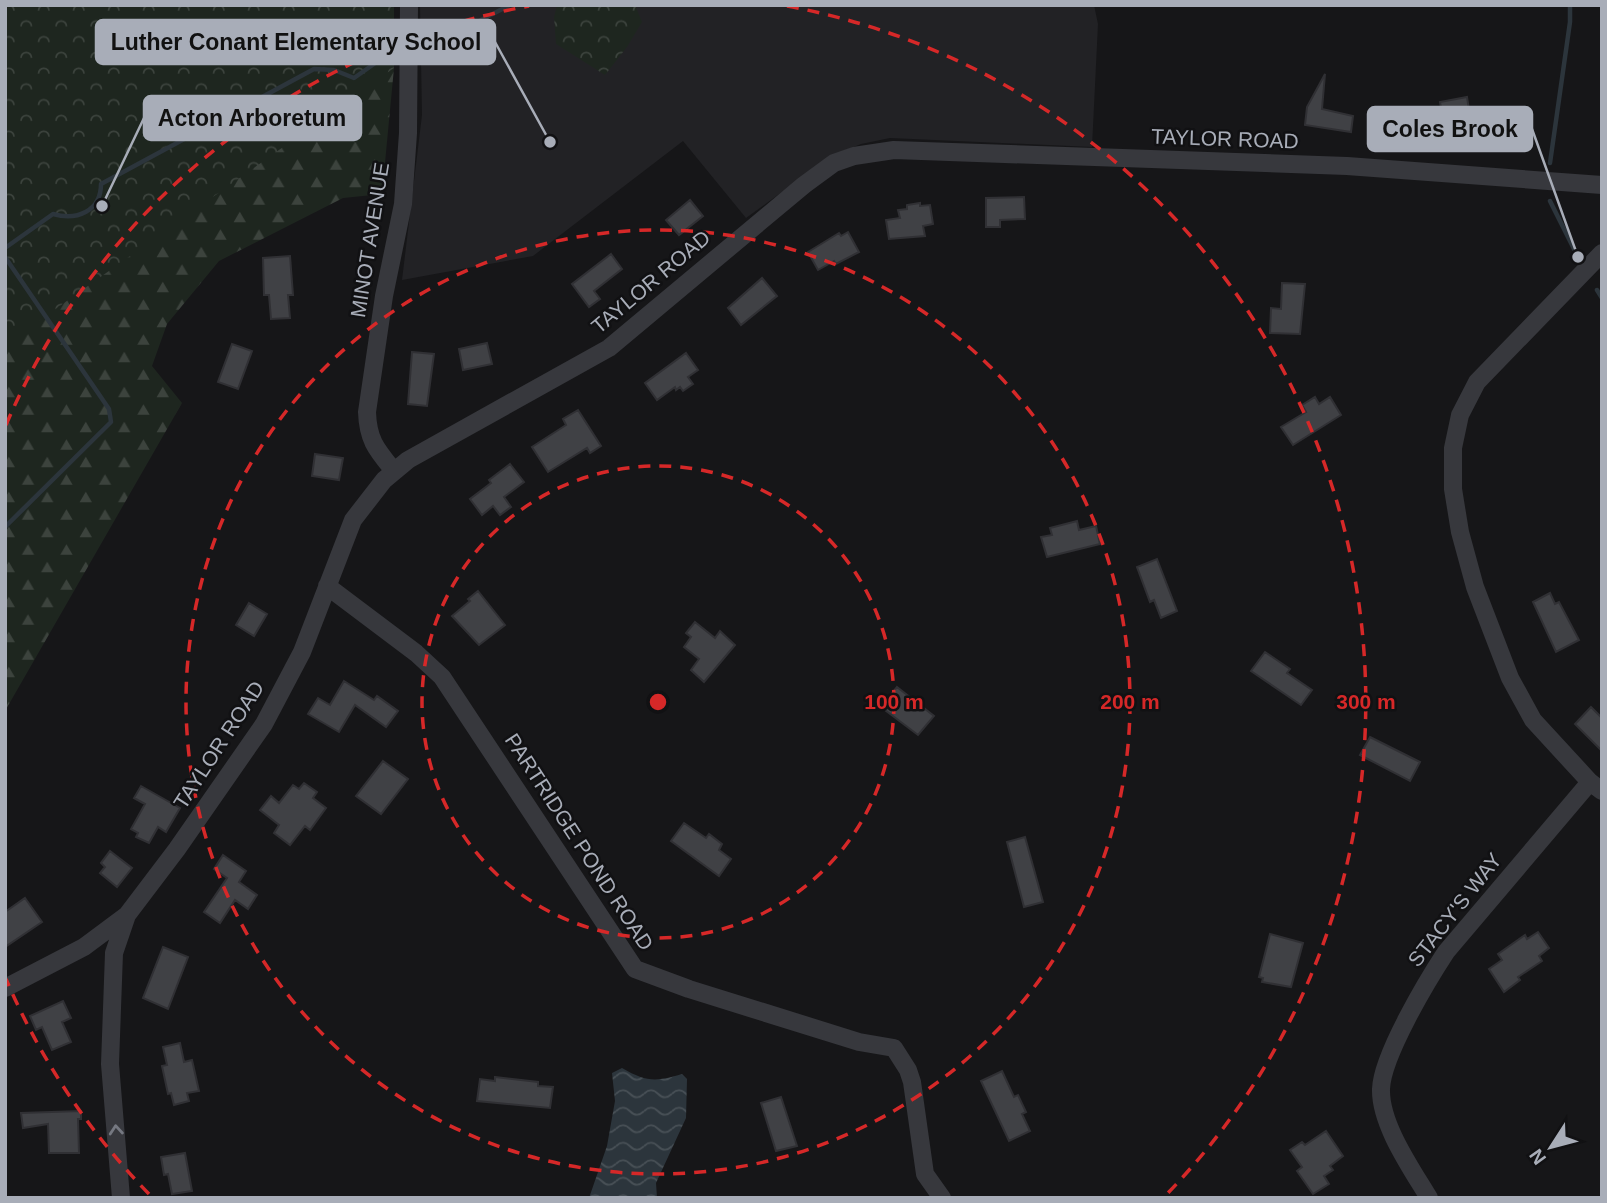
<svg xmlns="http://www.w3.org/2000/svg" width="1607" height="1203" font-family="Helvetica,sans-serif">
<defs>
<pattern id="forest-firs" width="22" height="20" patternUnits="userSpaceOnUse" patternTransform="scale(1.75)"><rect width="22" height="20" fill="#1e261f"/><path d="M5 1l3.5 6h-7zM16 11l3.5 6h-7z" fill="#3c433d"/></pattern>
<pattern id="park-crowns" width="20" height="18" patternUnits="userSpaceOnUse" patternTransform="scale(1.75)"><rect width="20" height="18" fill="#1e261f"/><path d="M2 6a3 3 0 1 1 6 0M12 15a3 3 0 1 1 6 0" fill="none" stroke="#3c433d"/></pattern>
<pattern id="water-waves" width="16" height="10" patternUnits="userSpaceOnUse" patternTransform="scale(1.75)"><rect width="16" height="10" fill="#2c353c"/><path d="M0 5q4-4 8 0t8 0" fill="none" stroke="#485056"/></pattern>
</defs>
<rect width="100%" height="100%" fill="#161618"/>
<!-- built -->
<path fill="#222225" d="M420,5H1094L1098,24L1092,147L890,138L861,144L833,155L746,218L683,141L533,256L402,280L422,115Z"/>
<!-- forest -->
<path fill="url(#forest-firs)" d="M5,5H394V68L382,194L343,198L219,261L167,324L152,366L182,403L5,711Z"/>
<!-- park -->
<path fill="url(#park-crowns)" d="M5,5H394V68L5,345Z
M557,5H635L642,22L627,47L605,75L556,44L554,17Z"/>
<!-- water -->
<path fill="url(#water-waves)" d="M622,1068C646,1082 656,1082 682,1074L687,1079L686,1118L656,1183L657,1198H589L607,1146L615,1101L612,1073Z"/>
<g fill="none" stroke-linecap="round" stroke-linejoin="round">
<!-- stream -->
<path stroke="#2c353c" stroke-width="4.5" d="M427,48L510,5
M1550,163L1570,22V5
M1550,201L1578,257
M5,248L53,214C77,221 101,211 101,184L314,69L334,70L354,78L381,59
M5,257L109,409L111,422L5,527
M1597,290L1602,298"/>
</g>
<!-- building -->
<path fill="#404145" stroke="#303034" stroke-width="2" d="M1325,74L1322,109L1353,116L1351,132L1305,125L1307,107Z
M1467,97L1470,116L1447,119L1449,130L1429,133L1427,116L1442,114L1440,102Z
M1024,197L1025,219L1000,220V227H986V198Z
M690,200L703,216L679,235L666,220Z
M920,203V206L930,205L933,224L923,226L925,236L889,239L886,220L900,218L898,210L907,209V205Z
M848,232L859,252L836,264L834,261L818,270L808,252L839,233L841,236Z
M611,254L622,269L594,291L600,299L589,307L572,284Z
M290,256L293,295H288L290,318L271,319L269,295H264L263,258Z
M762,278L777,296L741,325L728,308Z
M1282,283L1305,284L1300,334L1270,333L1271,308L1281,309Z
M487,343L492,364L463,370L459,349Z
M232,344L252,351L238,389L218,382Z
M412,352L434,354L427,406L408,404Z
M686,353L698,370L688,377L693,384L683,391L680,387L676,390L675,387L657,400L645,383Z
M1315,397L1319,404L1330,397L1341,415L1293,445L1281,427L1306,412L1302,405Z
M578,410L601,446L590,453L587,448L548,472L532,447L566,425L563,419Z
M315,454L343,458L339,480L312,476Z
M510,464L524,482L504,497L511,507L500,515L493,506L482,515L470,499L491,483L489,480Z
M1077,521L1079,530L1096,526L1100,544L1047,557L1041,537L1052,535L1050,528Z
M1157,559L1177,611L1161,618L1154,600L1150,602L1137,567Z
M478,591L505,625L479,645L452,616L470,601L468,599Z
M1550,593L1555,604L1559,602L1579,640L1556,652L1533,602Z
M249,603L267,614L254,636L236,625Z
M695,622L715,638L720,631L735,645L704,682L691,670L699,659L684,647L691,637L686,633Z
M1265,652L1290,669L1287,673L1312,690L1301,705L1251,671Z
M344,681L374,700L377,696L398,711L386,727L355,705L339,732L308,714L318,698L330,705Z
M897,687L934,716L918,735L881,707Z
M1591,707L1602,718V751L1575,724Z
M1370,737L1420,762L1410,781L1360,755Z
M383,761L408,779L381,814L356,796Z
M304,783L317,792L313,798L326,808L310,830L305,826L290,845L274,833L279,825L260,810L271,796L279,803L293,785L299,789Z
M141,786L180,808L166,832L158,827L149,843L136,837L138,833L131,829L145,804L134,798Z
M684,823L706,838L709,834L722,844L719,850L731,859L719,876L671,841Z
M1025,837L1043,902L1024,907L1007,842Z
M110,851L132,868L117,887L100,873L105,867L101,863Z
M223,855L246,871L239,882L257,895L248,909L235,900L220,923L204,912L227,878L214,869Z
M25,898L42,922L5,947V912Z
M1538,932L1549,948L1539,956L1542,961L1518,977L1520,980L1504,992L1489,969L1502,960L1498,954L1525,935L1527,939Z
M1270,934L1303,943L1291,987L1262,982L1263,978L1259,977Z
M163,947L188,957L168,1009L143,998Z
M63,1001L71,1018L62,1022L71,1042L52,1050L42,1027L36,1030L30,1016Z
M180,1043L184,1062L192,1060L199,1091L187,1093L189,1101L174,1105L171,1093L168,1094L162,1066L167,1065L163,1047Z
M1002,1071L1014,1097L1018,1095L1026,1112L1022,1114L1030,1131L1009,1141L981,1081Z
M495,1077L538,1082V1086L553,1087L550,1108L477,1101L480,1079L495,1081Z
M781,1097L797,1146L776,1151L761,1103Z
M81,1111V1119H78L79,1153H49L48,1124L23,1128L21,1113Z
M1326,1131L1343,1156L1330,1166L1333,1170L1324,1176L1329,1184L1313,1194L1297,1171L1302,1167L1290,1150L1302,1142L1305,1145Z
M185,1153L192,1191L172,1194L168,1174L164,1175L161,1157Z"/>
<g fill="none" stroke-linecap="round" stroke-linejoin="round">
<!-- minor -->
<path stroke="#37383d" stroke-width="18" d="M1602,253L1477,382L1460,415L1453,448V489L1460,532L1475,587L1510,678L1533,720L1590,782L1602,791
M394,471C377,450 368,441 367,412L384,296L403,204L408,133L409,5
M327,586L416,653L442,677L635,969L689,989L859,1042L894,1048L908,1070L912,1082L925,1174L942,1198
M5,988L84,947L127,915L177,849L264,724L302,652L353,520L384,480L408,460L609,348L804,185L834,163L854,156L894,150L1347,166L1602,185
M121,1198L110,1064L114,953L127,915
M1429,1198C1411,1168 1380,1124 1381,1089C1382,1056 1427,981 1446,952L1590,782"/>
</g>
<!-- one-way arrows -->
<defs><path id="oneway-chevron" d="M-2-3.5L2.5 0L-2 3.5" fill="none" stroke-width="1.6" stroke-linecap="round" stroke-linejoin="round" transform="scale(1.75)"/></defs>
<use stroke="#757881" href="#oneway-chevron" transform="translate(116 1130) rotate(-95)"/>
<!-- distance rings -->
<g fill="none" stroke="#d62828" stroke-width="3.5" stroke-dasharray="12 9">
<circle cx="658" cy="702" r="236"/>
<circle cx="658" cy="702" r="472"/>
<path d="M149 1194A708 708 0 0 1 6 979M6 425A708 708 0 0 1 529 6M787 6A708 708 0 0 1 1167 1194"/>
</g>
<g text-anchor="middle" stroke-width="5" stroke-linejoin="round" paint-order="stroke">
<!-- street labels -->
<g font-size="21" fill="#a8adb8" stroke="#111113">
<text transform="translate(1225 139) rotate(2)" y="7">TAYLOR ROAD</text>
<text transform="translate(370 240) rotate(-81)" y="7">MINOT AVENUE</text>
<text transform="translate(651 282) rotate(-40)" y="7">TAYLOR ROAD</text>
<text transform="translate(219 745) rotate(-57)" y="7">TAYLOR ROAD</text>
<text transform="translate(579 842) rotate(57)" y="7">PARTRIDGE POND ROAD</text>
<text transform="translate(1455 910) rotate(-52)" y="7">STACY'S WAY</text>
</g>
</g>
<circle cx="658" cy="702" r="10" fill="#d62828" stroke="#111113" stroke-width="3.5"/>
<g font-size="21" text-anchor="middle" font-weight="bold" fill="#d62828" stroke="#111113" stroke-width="5" stroke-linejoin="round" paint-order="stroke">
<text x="894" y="709">100 m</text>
<text x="1130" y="709">200 m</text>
<text x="1366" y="709">300 m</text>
</g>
<!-- callouts -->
<path fill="none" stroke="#a8adb8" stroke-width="2.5" d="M550 142L495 42M102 206L144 118M1578 257L1532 129"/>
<g fill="#a8adb8" stroke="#111113" stroke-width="2.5">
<circle cx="550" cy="142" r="7"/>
<circle cx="102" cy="206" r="7"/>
<circle cx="1578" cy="257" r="7"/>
</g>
<g fill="#a8adb8" stroke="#a8adb8" stroke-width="2.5">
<rect x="96" y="20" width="399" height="44" rx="7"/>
<rect x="144" y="96" width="217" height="44" rx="7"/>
<rect x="1368" y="107" width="164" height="44" rx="7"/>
</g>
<g font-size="23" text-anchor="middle" font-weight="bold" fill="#111">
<text x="296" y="50">Luther Conant Elementary School</text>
<text x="252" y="126">Acton Arboretum</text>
<text x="1450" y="137">Coles Brook</text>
</g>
<!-- border -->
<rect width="1607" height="1203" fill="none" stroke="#a8adb8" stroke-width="14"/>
<!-- north arrow -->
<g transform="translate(1551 1147) rotate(234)" stroke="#111113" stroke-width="5" paint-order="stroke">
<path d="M0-5L12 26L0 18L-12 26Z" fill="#a8adb8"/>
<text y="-10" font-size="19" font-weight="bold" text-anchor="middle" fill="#a8adb8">N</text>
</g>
</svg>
